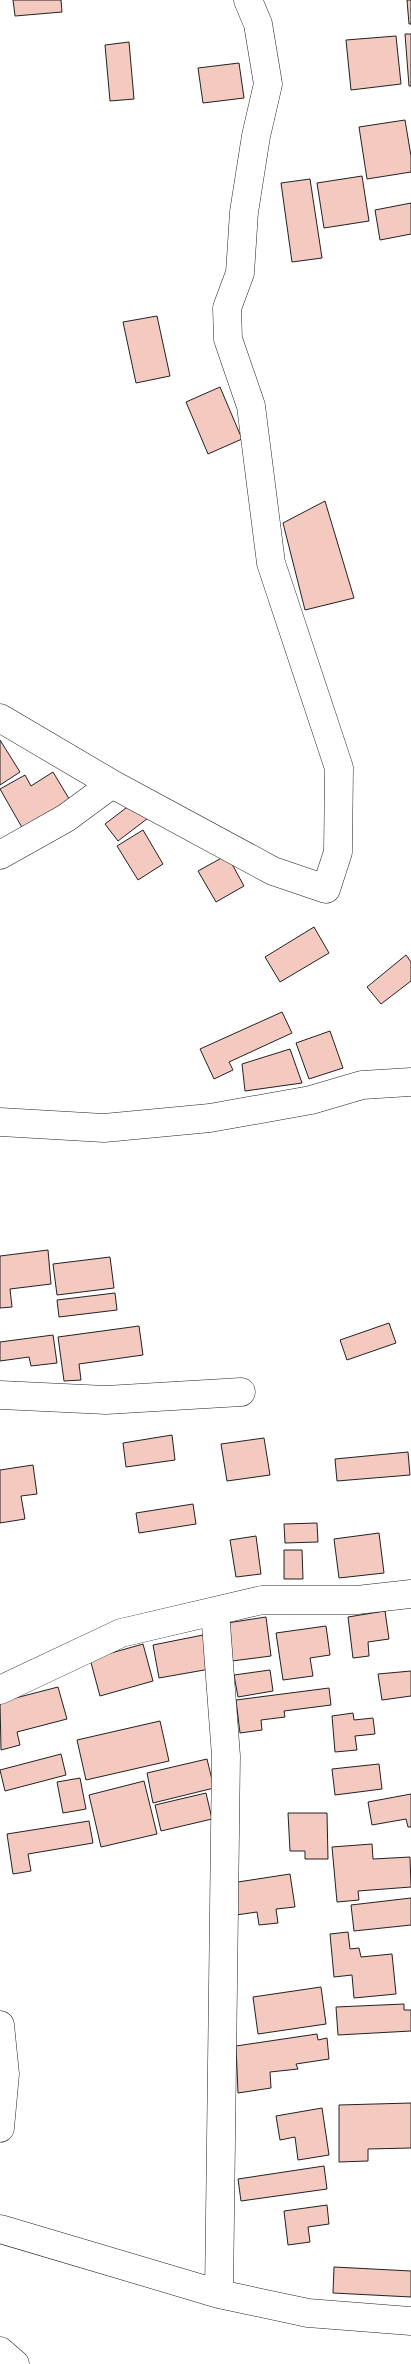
<svg xmlns="http://www.w3.org/2000/svg" width="411" height="2364" font-family="'Source Sans 3',sans-serif">
<rect width="100%" height="100%" fill="#fff"/>
<!-- building -->
<path fill="#f3c9c0" stroke="#222" d="M13,0H61L62,12L15,16Z
M407,0H411V24H409Z
M405,34H411V86H409Z
M396,36L401,84L351,90L346,40Z
M129,42L134,99L110,101L105,45Z
M239,63L244,98L203,103L198,68Z
M405,120L411,156V172L367,179L359,127Z
M362,176L369,221L324,228L317,183Z
M310,179L322,258L292,262L281,183Z
M411,203V234L380,240L375,210Z
M157,316L170,376L136,383L123,322Z
M220,387L242,439L208,454L186,402Z
M325,501L354,598L305,610L283,523Z
M0,740L20,772L0,785Z
M53,772L71,802L24,831L0,789L25,775L31,786Z
M143,795L156,812L118,841L105,824Z
M143,830L163,864L138,880L117,846Z
M227,855L244,886L216,902L198,871Z
M314,927L329,953L280,982L265,957Z
M406,955L411,962V981L381,1004L367,987Z
M282,1012L292,1033L229,1062L233,1070L214,1079L200,1049Z
M330,1031L343,1068L309,1079L296,1043Z
M290,1049L302,1083L245,1091L242,1064Z
M48,1250L51,1284L10,1289L12,1307L0,1308V1256Z
M110,1257L114,1288L57,1295L53,1264Z
M115,1293L117,1310L59,1317L57,1300Z
M389,1323L396,1343L347,1360L340,1340Z
M139,1326L143,1355L79,1364L81,1380L64,1381L58,1337Z
M53,1335L57,1363L31,1366L29,1357L0,1361V1342Z
M172,1435L175,1460L126,1467L123,1443Z
M264,1438L270,1475L227,1481L221,1444Z
M408,1452L410,1475L337,1481L335,1459Z
M33,1465L37,1494L21,1496L25,1519L0,1523V1470Z
M193,1504L196,1524L139,1533L136,1513Z
M317,1523L318,1542L285,1543L284,1524Z
M379,1533L384,1573L339,1578L334,1539Z
M256,1536L261,1574L236,1577L230,1540Z
M284,1550H302L303,1579H284Z
M385,1611L389,1639L368,1642L369,1656L353,1658L348,1617Z
M266,1617L271,1656L232,1661L227,1623Z
M326,1626L330,1655L310,1658L313,1676L283,1680L276,1633Z
M203,1635L210,1669L159,1678L153,1645Z
M143,1644L153,1681L100,1696L90,1659Z
M270,1670L273,1691L238,1697L234,1675Z
M411,1671V1696L382,1700L378,1674Z
M58,1687L67,1719L17,1732L20,1745L1,1750L0,1702Z
M329,1688L331,1705L284,1711L285,1717L261,1720L262,1730L240,1733L236,1700Z
M353,1713L354,1720L373,1718L375,1734L355,1736L357,1750L335,1752L332,1716Z
M160,1721L169,1761L86,1780L77,1740Z
M61,1754L66,1775L5,1791L0,1770Z
M207,1759L214,1788L153,1803L147,1773Z
M379,1764L382,1789L335,1795L332,1769Z
M80,1778L86,1809L63,1813L57,1782Z
M144,1781L157,1834L101,1847L89,1795Z
M206,1793L212,1819L161,1831L155,1805Z
M411,1794V1827H408L406,1819L372,1825L368,1802Z
M288,1813H327L328,1859H305V1851H290Z
M89,1821L93,1843L28,1854L31,1871L13,1874L7,1834Z
M372,1844L373,1859L410,1857L411,1887L358,1891L359,1900L337,1902L332,1847Z
M290,1874L295,1907L276,1909L278,1923L259,1925L257,1912L236,1915L238,1882Z
M411,1898V1925L354,1931L351,1905Z
M348,1932L350,1949L359,1948L361,1957L392,1954L396,1994L354,1998L352,1975L334,1977L330,1934Z
M321,1987L326,2024L258,2034L253,1997Z
M404,2004V2010H411V2031L338,2035L336,2007Z
M317,2034L318,2040L327,2038L329,2059L296,2064L298,2069L270,2072L271,2088L238,2093L236,2046Z
M411,2103V2148L368,2149V2161L339,2162V2105Z
M322,2108L329,2155L298,2160L295,2137L280,2140L276,2116Z
M324,2166L327,2189L241,2201L238,2179Z
M327,2205L329,2224L308,2227L310,2242L288,2245L284,2211Z
M334,2267L411,2271V2297L333,2293Z"/>
<g fill="none" stroke-linecap="round" stroke-linejoin="round">
<!-- minor casing -->
<g stroke="#222" stroke-width="29">
<path id="minor" d="M0,718L112,784
M0,855L66,818L112,784L273,871L326,889L338,852L339,768L271,563L251,406L228,339L227,308L240,273L244,212L256,136L268,84L258,24L248,0
M0,1122L104,1128L210,1118L311,1100L362,1085L411,1082
M0,1395L106,1400L241,1392
M215,1611L226,1756L219,2294
M0,1690L121,1633L262,1600H357L411,1594
M0,2025L5,2074L0,2128
M0,2229L219,2294L308,2313L411,2321
M0,2351L15,2364"/>
</g>
<!-- minor -->
<use href="#minor" stroke="#fff" stroke-width="28"/>
</g>
</svg>
